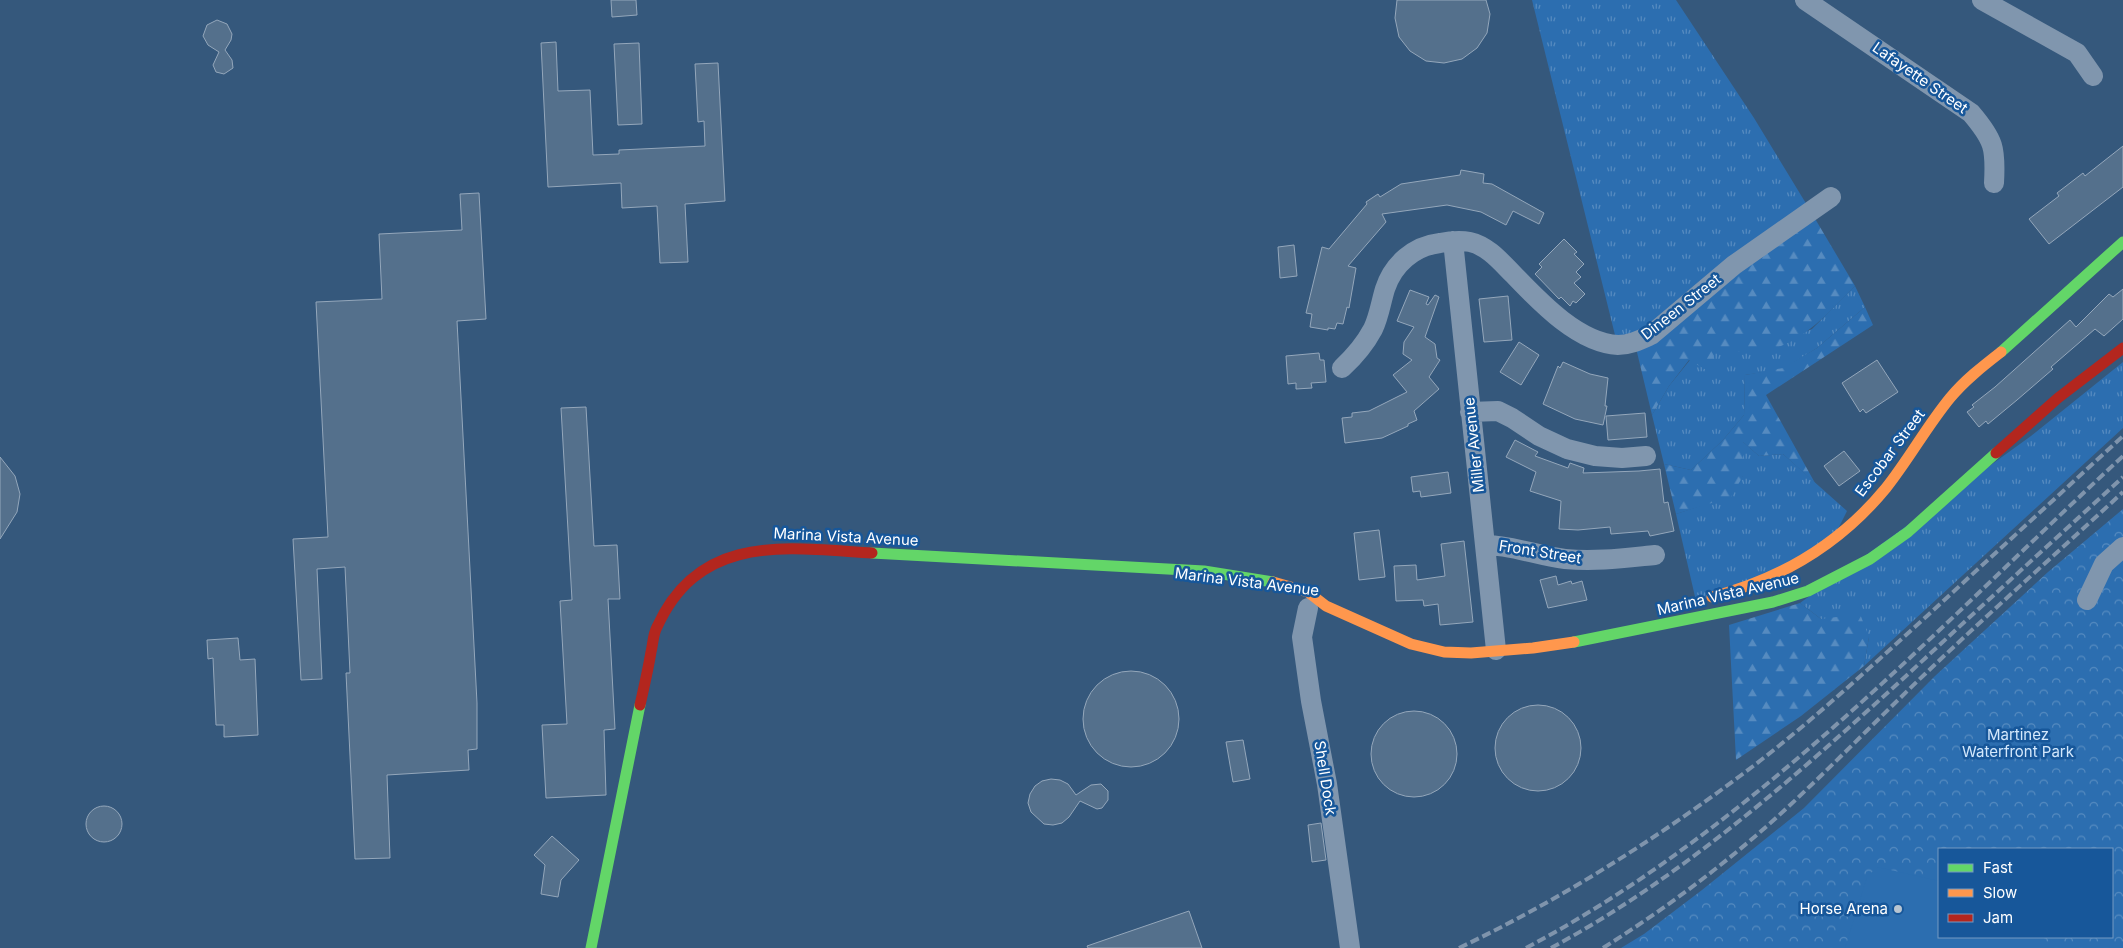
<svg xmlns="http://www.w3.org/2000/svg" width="2123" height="948" font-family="Inter,sans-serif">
<defs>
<pattern id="grass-tufts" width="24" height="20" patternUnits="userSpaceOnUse" patternTransform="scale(1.25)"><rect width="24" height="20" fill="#2c6eb0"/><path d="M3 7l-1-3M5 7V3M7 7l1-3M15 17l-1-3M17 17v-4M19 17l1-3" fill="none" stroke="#568bc0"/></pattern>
<pattern id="forest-firs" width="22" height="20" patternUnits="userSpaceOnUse" patternTransform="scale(1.25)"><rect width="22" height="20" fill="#2c6eb0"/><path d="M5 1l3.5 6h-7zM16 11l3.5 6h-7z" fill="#568bc0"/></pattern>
<pattern id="park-crowns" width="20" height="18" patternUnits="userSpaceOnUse" patternTransform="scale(1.25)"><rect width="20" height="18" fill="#2c6eb0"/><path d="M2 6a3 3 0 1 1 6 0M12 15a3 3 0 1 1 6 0" fill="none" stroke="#568bc0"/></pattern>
</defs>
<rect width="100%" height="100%" fill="#35587c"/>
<!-- grass -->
<path fill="url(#grass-tufts)" d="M1532,0H1676L1754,118L1810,210L1633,338L1615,335Z
M1855,286L1865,307L1817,348L1783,369L1745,375L1744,415L1723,440L1691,470L1664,464L1652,415L1669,386L1690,360L1716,351L1761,350L1812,329Z
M2123,362V428L1864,666L1869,637L1821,619L1800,603L2031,436Z
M1742,441L1759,456L1783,454L1847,511L1831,543L1725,594L1696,601L1676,514L1700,506L1743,476Z"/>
<!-- forest -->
<path fill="url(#forest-firs)" d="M1814,217L1855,286C1833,308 1811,334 1781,346C1762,354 1736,351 1716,351L1708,371L1689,360L1669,386L1652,415L1636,348Z
M1865,307L1873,325L1766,395L1815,483L1783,454L1759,456L1743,442V476L1731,497L1676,514L1664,464L1691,470L1723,440L1744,415L1745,375L1783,368L1817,348Z
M1800,603L1821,619L1860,614L1869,637L1864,666L1801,716L1736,760L1729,625Z"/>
<!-- park -->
<path fill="url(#park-crowns)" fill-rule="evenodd" d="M2123,509V948H1621L1644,934L1702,890L1804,808L1935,676L2048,572ZM1939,849H2112V937H1939Z"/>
<!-- garden -->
<path fill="#2c6eb0" d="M1877,867L1939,881V937H2044V948H1845L1867,877Z"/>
<!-- building -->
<path fill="#54708c" stroke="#94a7bb" d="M611,0H636L637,15L612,17Z
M1397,0H1486L1490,14L1487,33L1477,48L1462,59L1444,63L1426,61L1410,51L1399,37L1395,18Z
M217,20L227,24L232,34L231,40L225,50L232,60L233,68L224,74L216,72L213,65L219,52L208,45L203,36L207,25Z
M556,42L558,91L590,90L593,155L619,154V150L705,146L704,121L698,122L695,64L718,63L725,201L685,204L688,262L660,263L657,206L622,208L621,183L548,187L541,43Z
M639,43L642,124L618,125L614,44Z
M2123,146V187L2049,244L2029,219L2059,196L2057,193L2083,173L2085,176Z
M1461,170L1484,174L1483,183L1492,184L1544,213L1539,224L1513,211L1506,225L1481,212L1447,205L1382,214L1386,222L1348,266L1356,268L1349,308L1347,307L1343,324L1337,323L1335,329L1328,328V330L1310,327L1312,314L1306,313L1322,247L1329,249L1367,204L1366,202L1378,194L1380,197L1401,184L1460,175Z
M479,193L486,319L457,321L477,703V749L468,750L469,770L387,775L390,858L355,859L346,673H350L345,567L317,569L322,679L301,680L293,539L328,537L316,302L382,299L379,234L462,230L460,194Z
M1564,239L1577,252L1574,254L1584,264L1576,272L1581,277L1574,283L1585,294L1576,303L1573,301L1570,306L1561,297L1559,299L1535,274L1542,267L1539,264Z
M1294,245L1297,276L1280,278L1278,247Z
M2123,289V319L2104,336L2095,329L2051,367L2053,369L2017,400L1988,424L1986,421L1979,427L1967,412L1974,407L1972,405L1995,387L2070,320L2076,327L2109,294L2113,297Z
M1410,290L1429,297L1426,304L1428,305L1435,295L1439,297L1425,337L1435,344L1437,358L1440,360L1429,377L1439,389L1414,411L1417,420L1408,424V426L1382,438L1345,443L1342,418L1352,417V413L1369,411L1407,392L1393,375L1412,360L1403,354L1404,342L1414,327L1397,321Z
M1508,296L1512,340L1484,342L1479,299Z
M1519,342L1539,355L1521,385L1500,372Z
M1319,353L1320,360H1324L1326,382L1311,383L1312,388L1296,389V383L1288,384L1286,356Z
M1877,360L1898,392L1866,413L1863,409L1860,412L1842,383Z
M1563,362L1590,374L1608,378L1605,406H1607L1603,425L1575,419L1543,404L1558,366L1560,368Z
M586,407L594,546L617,545L620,599H608L615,729L604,730L606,795L546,798L542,725L567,724L560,601L572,600L561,408Z
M1645,413L1647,437L1608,440L1606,416Z
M1515,440L1538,452L1535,456L1568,468L1570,463L1584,468L1583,473L1639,471L1660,469L1664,503L1668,502L1674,531L1650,536L1648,531L1611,534L1610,527L1578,530L1559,529L1561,501L1530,491L1536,472L1506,457Z
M1844,451L1860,471L1839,486L1824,466Z
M0,457L15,476L20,494L17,512L0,539Z
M1448,472L1451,493L1421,497L1420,491L1413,492L1411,477Z
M1379,530L1385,577L1359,580L1354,533Z
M1464,541L1473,622L1440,625L1438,604L1424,606L1423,600L1396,601L1394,566L1416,565L1417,580L1445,576L1441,544Z
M1556,576L1558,585L1571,581L1572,584L1582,581L1587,600L1548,608L1540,580Z
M238,638L240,660L255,659L258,735L224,737V725H216L213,658L208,659L207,640Z
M1083 719a48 48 0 1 1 96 0a48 48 0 1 1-96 0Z
M1495 748a43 43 0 1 1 86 0a43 43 0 1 1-86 0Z
M1371 754a43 43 0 1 1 86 0a43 43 0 1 1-86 0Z
M1243,740L1250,779L1233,782L1226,742Z
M1051,779L1060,780L1068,784L1076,795L1091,785L1101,784L1108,791V800L1102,808L1097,809L1080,801L1069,817L1062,823L1053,825L1044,824L1031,812L1028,803L1030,794L1035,786L1042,781Z
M86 824a18 18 0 1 1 36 0a18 18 0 1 1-36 0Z
M1321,823L1326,860L1312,862L1308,825Z
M552,836L579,860L561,880L558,897L541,894L545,865L534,855Z
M1189,911L1202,948H1088L1087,946Z"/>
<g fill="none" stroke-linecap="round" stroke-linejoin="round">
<!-- street -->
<path stroke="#8096ae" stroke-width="20" d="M1805,0L1971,113C1994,140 1996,148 1994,183
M1982,0L2077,53L2093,76
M1453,241L1496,650
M1342,368C1355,356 1365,344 1373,329C1379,317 1381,302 1385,289C1393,264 1414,246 1440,243C1450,241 1460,240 1470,242C1488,246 1501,262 1513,274C1539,301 1578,343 1618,345C1630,345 1640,340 1651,335L1734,265L1831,197
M1470,412L1498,411L1512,418L1539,436L1567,449L1595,456L1622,458L1646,456
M1485,545C1512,545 1538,556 1565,559C1595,562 1625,558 1655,555
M2087,600L2104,564L2123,547
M1308,608L1302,637L1311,701L1327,784L1350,948"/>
<!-- fast -->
<path stroke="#63d668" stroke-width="11" d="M2001,352L2123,242
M872,553L1204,571L1273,582
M1574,642L1773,602L1808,591L1870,559L1908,532L1996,453
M591,948L640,705"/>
<!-- slow -->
<path stroke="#ff974d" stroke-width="11" d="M1273,582L1308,592L1326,606L1411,644L1444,652L1471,653L1533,648L1574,642
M1712,597C1781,579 1840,544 1886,488C1909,459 1927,426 1950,398C1965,380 1983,366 2001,352"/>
<!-- jam -->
<path stroke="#b3261e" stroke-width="11" d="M1996,453L2058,398L2123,348
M640,705C644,687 648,670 651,652C653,644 653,634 657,627C700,532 787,548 872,553"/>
<!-- rail -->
<path stroke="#7f94ac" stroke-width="4" stroke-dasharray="9 4" stroke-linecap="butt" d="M1459,948C1558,901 1653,841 1740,776C1806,727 1866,671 1927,616C1992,556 2058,496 2123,436
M1526,948C1753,828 1936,629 2123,456
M1551,948C1683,877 1796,776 1906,676C1978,609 2051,543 2123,477
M1603,948C1676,902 1744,850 1806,790C1846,752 1885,712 1925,674C1990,612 2057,553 2123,492"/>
</g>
<!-- markers -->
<circle fill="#b8c5d1" stroke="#17579a" stroke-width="2" cx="1898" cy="909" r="5"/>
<g text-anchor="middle" stroke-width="5" stroke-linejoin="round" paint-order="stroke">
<!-- street labels -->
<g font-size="15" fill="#fff" stroke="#17579a">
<text transform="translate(1920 78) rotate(35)" y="5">Lafayette Street</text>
<text transform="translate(1681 307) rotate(-38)" y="5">Dineen Street</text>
<text transform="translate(1474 445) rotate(-96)" y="5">Miller Avenue</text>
<text transform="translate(1890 453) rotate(-53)" y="5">Escobar Street</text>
<text transform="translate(846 537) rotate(3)" y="5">Marina Vista Avenue</text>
<text transform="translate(1540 552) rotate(9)" y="5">Front Street</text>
<text transform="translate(1247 582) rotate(7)" y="5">Marina Vista Avenue</text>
<text transform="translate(1728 594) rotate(-13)" y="5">Marina Vista Avenue</text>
<text transform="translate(1325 778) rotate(81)" y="5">Shell Dock</text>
</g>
<!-- park labels -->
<g font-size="15" fill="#d4e8fc" stroke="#17579a">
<text x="2018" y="740">Martinez<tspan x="2018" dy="17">Waterfront Park</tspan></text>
</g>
<!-- poi labels -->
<g font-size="15" fill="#fff" stroke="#17579a" text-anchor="end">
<text x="1888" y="914">Horse Arena</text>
</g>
</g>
<!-- legend -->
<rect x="1938" y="848" width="175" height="90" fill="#17579a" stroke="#749ac2"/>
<rect x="1948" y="864" width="25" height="8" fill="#63d668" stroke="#749ac2"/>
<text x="1983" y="873" font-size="15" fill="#ffffff">Fast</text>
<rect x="1948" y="889" width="25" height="8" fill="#ff974d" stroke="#749ac2"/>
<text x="1983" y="898" font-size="15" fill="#ffffff">Slow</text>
<rect x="1948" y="914" width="25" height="8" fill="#b3261e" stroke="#749ac2"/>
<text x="1983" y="923" font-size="15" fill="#ffffff">Jam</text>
</svg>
